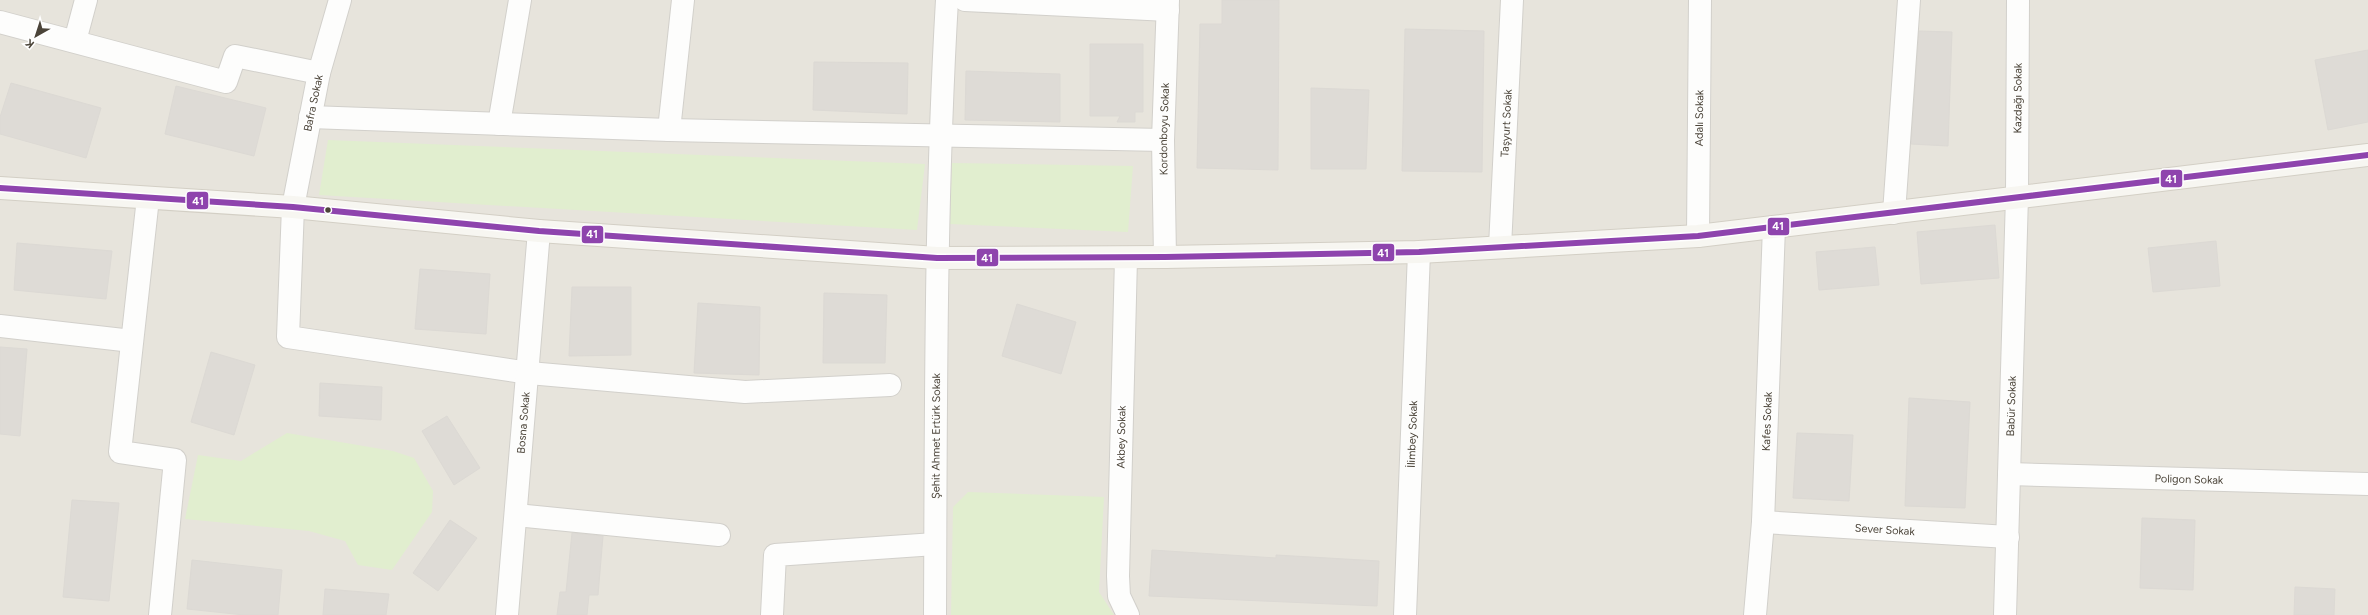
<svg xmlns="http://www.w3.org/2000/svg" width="2368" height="615" font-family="Figtree,sans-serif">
<rect width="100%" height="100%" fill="#f4f2ee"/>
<!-- residential -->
<path fill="#e7e4dc" d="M0,0H2368V615H0Z"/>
<!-- green -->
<path fill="#e1eecf" d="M328,140L925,164L917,230L319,195Z
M952,163L1133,166L1128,232L950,224Z
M287,433L393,451L414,458L433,491L432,512L392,570L358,565L345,541L309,531L185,519L198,455L241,461Z
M968,492L1104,497L1099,592L1114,615H951L953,507Z"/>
<!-- building -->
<path fill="#dedbd6" stroke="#dcd9d4" d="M1222,0H1279L1278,170L1197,168L1200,24H1222Z
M1405,29L1484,31L1482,172L1402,171Z
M1919,31L1952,32L1948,146L1911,144Z
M1090,44H1143V112H1135V122H1117L1120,116H1090Z
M2368,50V122L2328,130L2315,60Z
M814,62L908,63L907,114L813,110Z
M966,71L1060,74V122L965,120Z
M11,83L101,108L86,158L0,134V117Z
M176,86L266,108L254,156L165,134Z
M1311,88L1369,90L1366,169H1311Z
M1995,225L1999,278L1921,284L1917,232Z
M2216,241L2220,286L2153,292L2148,248Z
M17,243L112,251L106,299L14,290Z
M1875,247L1879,285L1819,290L1816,252Z
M420,269L490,274L486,334L415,329Z
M572,287H631V355L569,356Z
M824,293L887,295L885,363H823Z
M698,303L760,307L759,375L694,373Z
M1017,304L1076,322L1061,374L1002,356Z
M0,347L27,349L20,436L0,434Z
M211,352L255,365L234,435L191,422Z
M320,383L382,387L381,420L319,416Z
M1909,398L1970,402L1965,508L1905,506Z
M447,416L480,468L454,485L422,431Z
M1797,433L1853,435L1849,501L1793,498Z
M72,500L119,503L109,601L63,597Z
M2142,518L2195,520L2193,590L2140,588Z
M450,520L477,538L438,591L413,573Z
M572,533L603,536L598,595H589L587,615H557L560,592H566Z
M1152,550L1276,558V555L1379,561L1377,606L1149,596Z
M192,560L282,570L278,615H244L187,609Z
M2295,587L2335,589L2334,615H2294Z
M325,589L389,594L386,615H323Z"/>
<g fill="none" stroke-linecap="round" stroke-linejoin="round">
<!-- street casing -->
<g stroke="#d2d0cb" stroke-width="24">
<g id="street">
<path d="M340,0L319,73L293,207L288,337L529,373L745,392L890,385"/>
<path d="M965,0L1168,10"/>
<path d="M0,22L226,82L235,56L319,73"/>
<path d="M75,41L86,0"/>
<path d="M310,117L669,130L1163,140"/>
<path d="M499,124L520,0"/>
<path d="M669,130L683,0"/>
<path d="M148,198L120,452L175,460L160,615"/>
<path d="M1894,213L1909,0"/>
<path id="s1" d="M1698,236L1700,0"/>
<path id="s2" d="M1500,247L1512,0"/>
<path id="s3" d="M1165,257L1163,140L1168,0"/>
<path d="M1126,258L1118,576L1119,596L1128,615"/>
<path d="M0,326L132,341"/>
<path id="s4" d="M2009,474L2368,484"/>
<path d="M516,515L719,535"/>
<path id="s5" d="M1763,522L2008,537"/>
<path id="s6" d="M507,615L539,231"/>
<path d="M772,615L775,555L935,544"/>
<path id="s7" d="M935,615C936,410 935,205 947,0"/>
<path id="s8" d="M1405,615L1419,252"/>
<path id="s9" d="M1755,615L1763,522L1774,227"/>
<path id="s10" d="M2005,615L2017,196L2018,0"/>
</g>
</g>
<!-- secondary casing -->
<g stroke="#d3cfc5" stroke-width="24">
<path id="secondary" d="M0,188L293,207L539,231L937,258L1165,257L1419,252L1698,236L2368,155"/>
</g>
<!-- street -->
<use href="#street" stroke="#fdfdfc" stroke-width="22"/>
<!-- secondary -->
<use href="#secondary" stroke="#f7f6f1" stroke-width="22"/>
<!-- bus-1 casing -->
<g stroke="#fff" stroke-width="9">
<path id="bus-1" d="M0,188L293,207L539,231L937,258L1165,257L1419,252L1698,236L2368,155"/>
</g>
<!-- bus-1 -->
<use href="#bus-1" stroke="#8e44ad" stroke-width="6"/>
</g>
<!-- markers -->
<circle fill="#4b4439" stroke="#fff" stroke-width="1.5" cx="328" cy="210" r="3.5"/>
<g text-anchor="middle" stroke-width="3.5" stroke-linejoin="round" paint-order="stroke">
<!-- street labels -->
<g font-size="11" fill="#4b4439" stroke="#fff">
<text dy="4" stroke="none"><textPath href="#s10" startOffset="517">Kazdağı Sokak</textPath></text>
<text transform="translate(313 103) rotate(-78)" y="4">Bafra Sokak</text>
<text dy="4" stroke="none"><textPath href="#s1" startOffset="118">Adalı Sokak</textPath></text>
<text dy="4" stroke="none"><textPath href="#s2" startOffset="124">Taşyurt Sokak</textPath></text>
<text dy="4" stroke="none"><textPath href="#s3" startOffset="128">Kordonboyu Sokak</textPath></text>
<text dy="4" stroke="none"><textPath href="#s10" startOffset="209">Babür Sokak</textPath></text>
<text dy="4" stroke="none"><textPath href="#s9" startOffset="194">Kafes Sokak</textPath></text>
<text dy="4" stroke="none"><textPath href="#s6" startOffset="193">Bosna Sokak</textPath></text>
<text dy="4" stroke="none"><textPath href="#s8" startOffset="181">İlimbey Sokak</textPath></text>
<text dy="4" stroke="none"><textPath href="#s7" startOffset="179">Şehit Ahmet Ertürk Sokak</textPath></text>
<text transform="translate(1121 437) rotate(-89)" y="4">Akbey Sokak</text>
<text dy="4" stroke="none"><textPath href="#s4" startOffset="180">Poligon Sokak</textPath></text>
<text dy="4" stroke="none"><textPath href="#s5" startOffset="122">Sever Sokak</textPath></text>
</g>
</g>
<g stroke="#fff" stroke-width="1.5">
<rect x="2160" y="169" width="23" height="19" rx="4" fill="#8e44ad"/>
<rect x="186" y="191" width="23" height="19" rx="4" fill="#8e44ad"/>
<rect x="1767" y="217" width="23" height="19" rx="4" fill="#8e44ad"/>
<rect x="581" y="225" width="23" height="19" rx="4" fill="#8e44ad"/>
<rect x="1372" y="243" width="23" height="19" rx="4" fill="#8e44ad"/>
<rect x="976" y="248" width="23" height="19" rx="4" fill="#8e44ad"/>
</g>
<g font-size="11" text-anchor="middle" font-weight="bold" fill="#fff">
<text x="2171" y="183">41</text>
<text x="198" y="205">41</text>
<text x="1778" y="230">41</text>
<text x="592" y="238">41</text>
<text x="1383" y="257">41</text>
<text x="987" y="262">41</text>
</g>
<!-- north arrow -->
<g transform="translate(36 36) rotate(219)" stroke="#ffffff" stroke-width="3" paint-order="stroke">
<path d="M0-3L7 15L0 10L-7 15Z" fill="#4b4439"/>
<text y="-6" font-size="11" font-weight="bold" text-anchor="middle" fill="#4b4439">K</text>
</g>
</svg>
